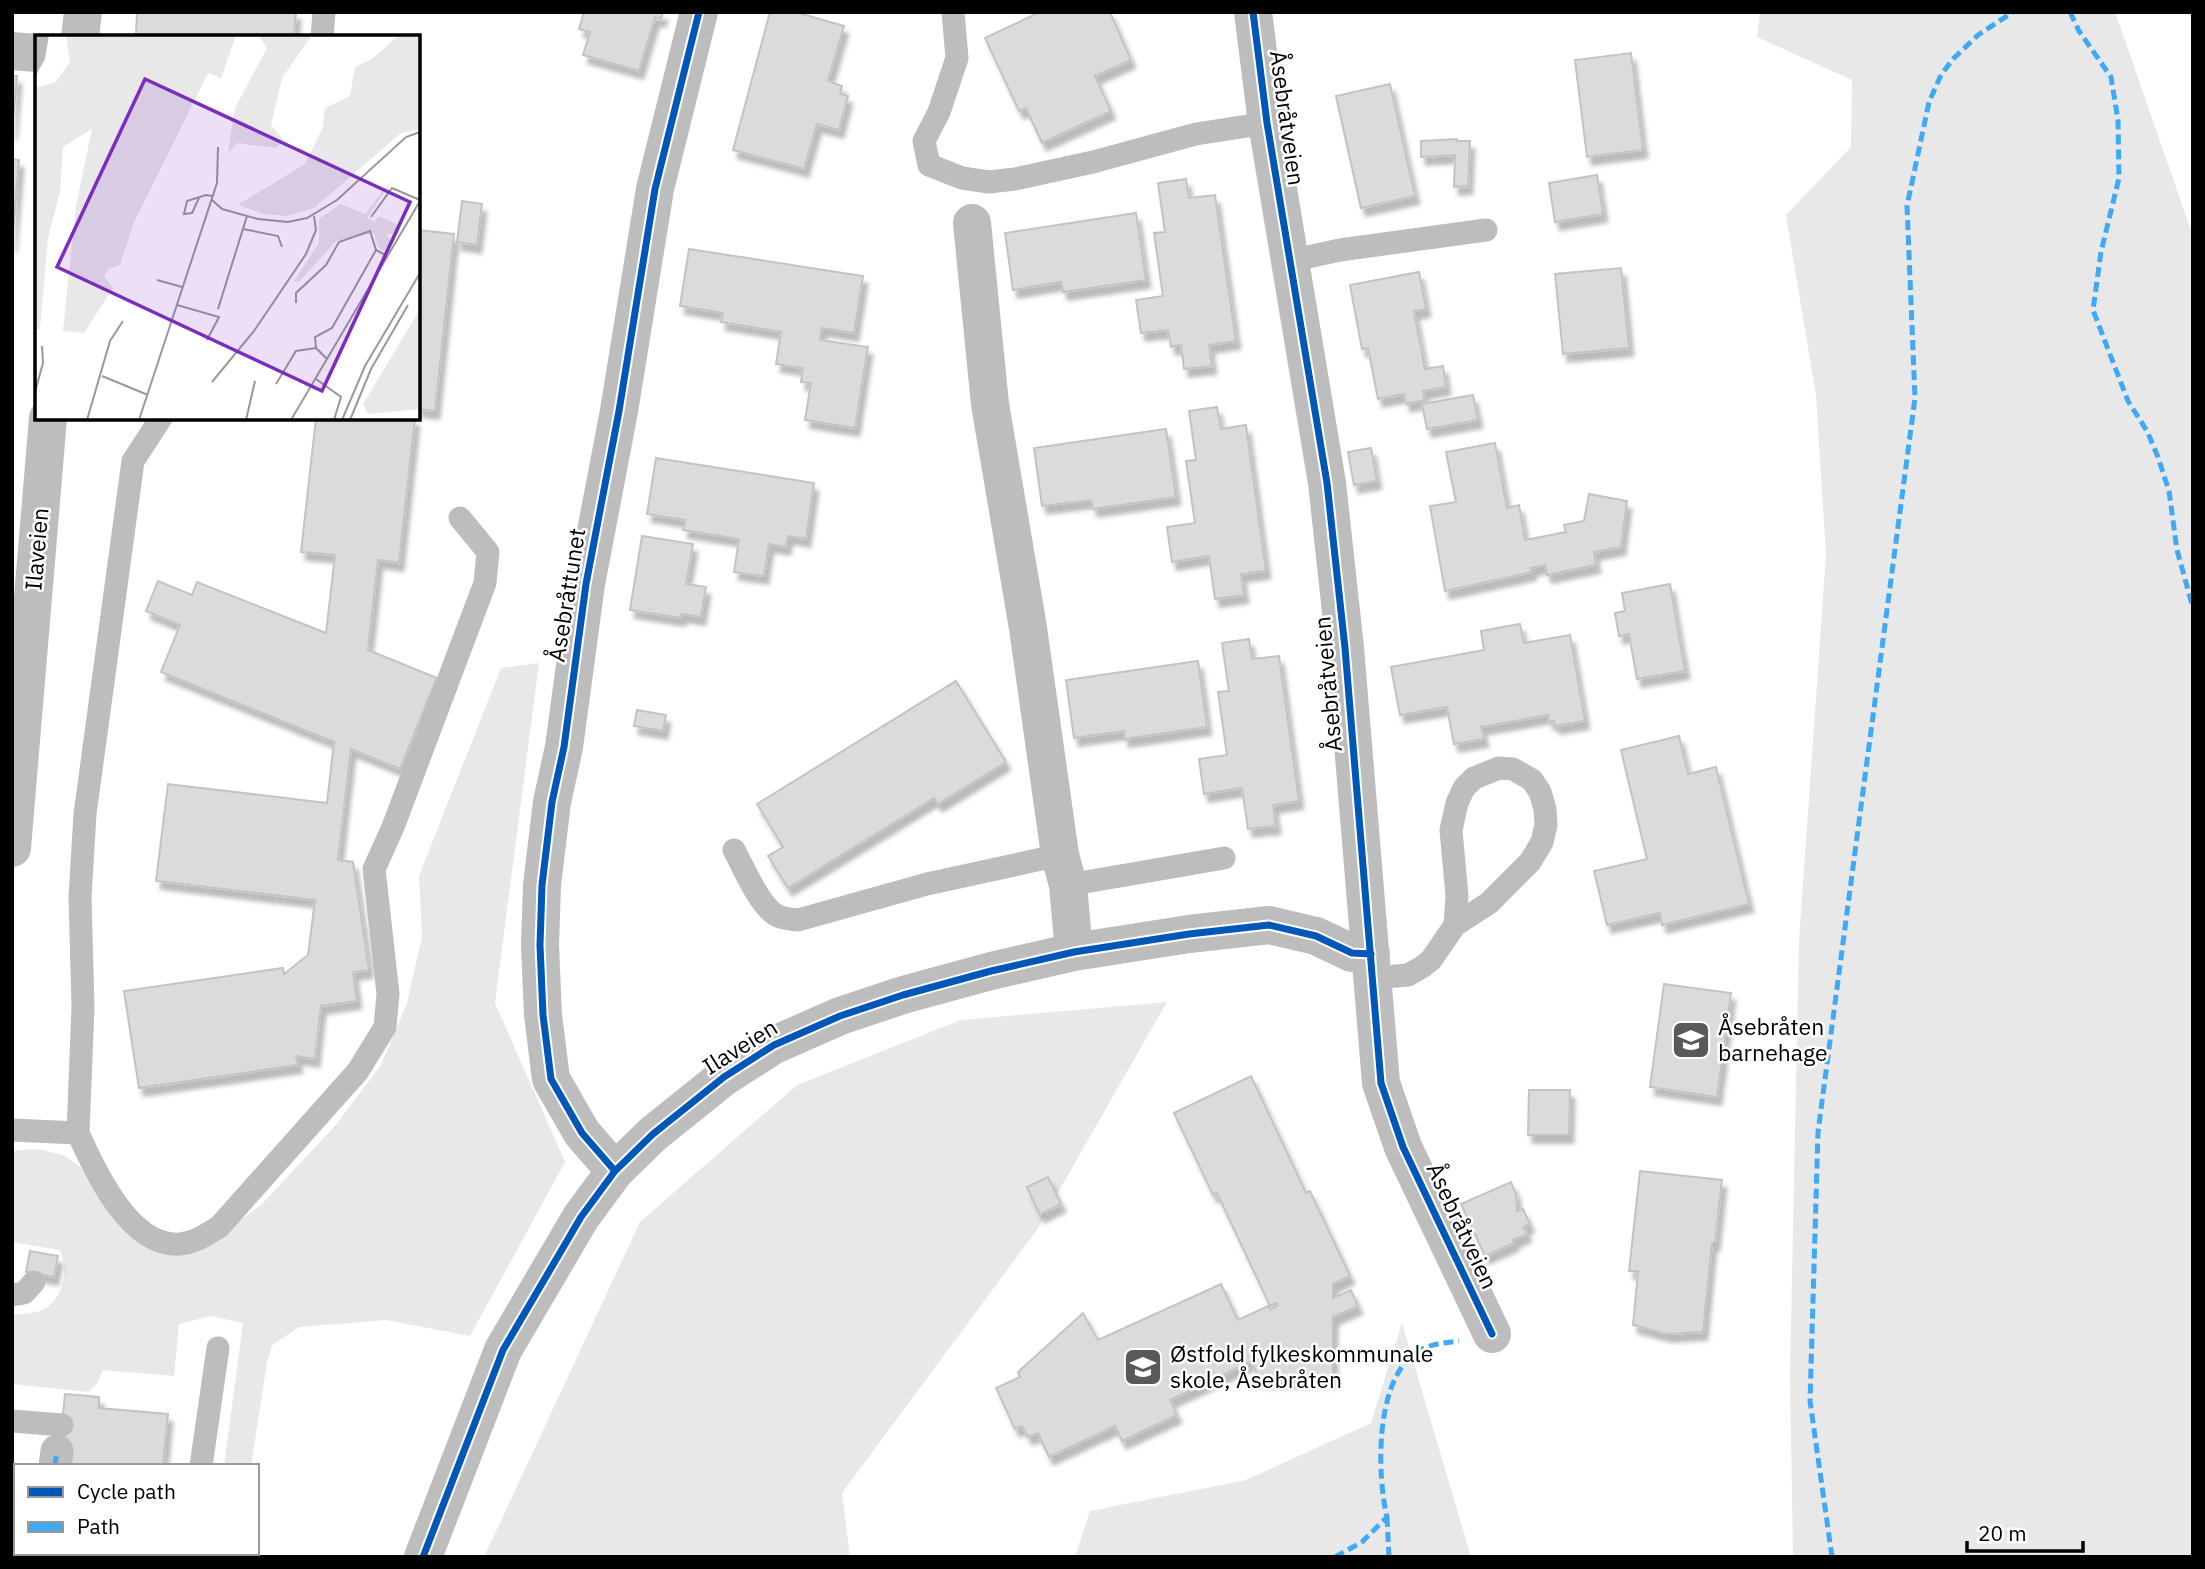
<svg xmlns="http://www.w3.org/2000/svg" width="2205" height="1569" font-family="'IBM Plex Sans',sans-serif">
<defs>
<filter id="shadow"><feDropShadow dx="4.5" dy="8" stdDeviation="2" flood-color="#0004"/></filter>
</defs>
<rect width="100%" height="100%" fill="#fff"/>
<!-- green -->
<path fill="#e8e8e8" d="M1760,12H2115L2193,236V1557H1793L1790,1375L1799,941L1826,555L1816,395L1786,215L1851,147L1852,80L1757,37Z
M539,663L495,1003L565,1162L470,1336L386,1320L299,1327L272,1345L267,1363L251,1466H224L243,1323L211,1316L179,1324L174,1376L103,1370L98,1382L89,1392L12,1384V1314C23,1314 37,1314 46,1308C65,1295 68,1270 60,1250L12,1242V1152L18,1150L40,1149L65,1156L82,1168L108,1208L197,1249L260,1206L334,1127L381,1065L407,1003L422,936L419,876L501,668Z
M1167,1002L1036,1231L842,1493L850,1557H484L640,1222L797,1085L961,1020Z
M1402,1323L1471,1557H1075L1090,1511L1246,1480L1371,1423Z"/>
<!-- building -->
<path fill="#dbdbdb" stroke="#c3c3c3" stroke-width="2" filter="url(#shadow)" d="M137,12H296L294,37L136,36Z
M584,12H663L661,19L655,17L639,71L583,55L590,32L579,29Z
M770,12H795L844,26L828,81L842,86L840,94L848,96L839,130L817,124L804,169L733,150Z
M1040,12H1110L1131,60L1095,76L1111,111L1042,143L1026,108L1019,111L985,38Z
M1631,53L1643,150L1587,157L1575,60Z
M12,76H17L12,133Z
M1390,84L1415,196L1361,208L1336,96Z
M1457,139V141H1470L1468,186L1454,187L1455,155L1421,157V141Z
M12,159L19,160L12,245Z
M1597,175L1603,214L1555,222L1549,183Z
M1186,179L1189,198L1215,195L1236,341L1209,345L1212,366L1184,369L1181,345L1171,347L1168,330L1141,333L1136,300L1163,296L1154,233L1165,232L1158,183Z
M462,201L482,204L477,245L457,242Z
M1136,213L1146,280L1063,292L1061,282L1013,290L1005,233Z
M418,230L454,234L435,411L418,409Z
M689,249L863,276L854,333L822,328L820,340L868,347L855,428L805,420L811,383L801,382L803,368L776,364L781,332L721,322L723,313L680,306Z
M1621,268L1629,348L1563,354L1555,274Z
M1419,272L1426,309L1414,311L1425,369L1443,366L1446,387L1423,391L1425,400L1406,404L1404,394L1378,399L1368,348L1362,349L1350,285Z
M1473,395L1478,420L1427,429L1422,404Z
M1217,407L1221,429L1246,425L1266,571L1241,574L1244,595L1215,599L1209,556L1172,562L1167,527L1195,523L1186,461L1196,460L1189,411Z
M316,418H415L399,563L378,560L368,650L437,678L400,769L351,749L338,860L353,862L369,970L353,972L357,1001L321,1006L315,1059L296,1056L298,1065L139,1088L124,991L283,968L284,974L308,955L315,900L156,881L168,784L327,803L334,742L161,672L180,625L146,611L158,581L192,595L197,582L326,633L335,555L301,552Z
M1166,429L1176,497L1093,509L1091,500L1042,506L1034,448Z
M1495,443L1507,508L1519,505L1525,540L1566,532L1564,525L1584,521L1589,494L1627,501L1621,547L1594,552L1596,565L1547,575L1545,565L1531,568L1532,572L1445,591L1430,506L1456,502L1446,452Z
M1371,448L1377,481L1354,485L1348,452Z
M656,458L814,483L806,539L788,536L786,547L769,544L764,576L734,572L739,539L683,530L685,520L647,514Z
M642,536L693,544L686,584L706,587L701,617L682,614L681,618L630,610Z
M1670,584L1685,671L1637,679L1629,634L1619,636L1615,613L1625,611L1622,593Z
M1520,624L1524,643L1570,635L1585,721L1555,726L1554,721L1549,722L1548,715L1481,727L1484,739L1454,744L1447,707L1400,715L1391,667L1484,650L1481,631Z
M1249,639L1252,659L1279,656L1299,801L1273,805L1276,826L1248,829L1242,788L1204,794L1199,759L1227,755L1218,692L1229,691L1222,643Z
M1198,661L1207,727L1124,739V731L1074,738L1066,680Z
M956,681L1006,762L938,804L934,798L788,888L768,856L783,847L757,804Z
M637,710L666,715L663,731L634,726Z
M1679,736L1688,774L1716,767L1749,904L1662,925L1660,913L1607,925L1594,871L1647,859L1621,750Z
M1664,984L1731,993L1717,1097L1650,1087Z
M1251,1076L1306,1193L1310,1191L1350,1276L1333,1284V1298L1351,1290L1358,1306L1333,1317V1380H1259L1252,1361L1170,1400L1177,1415L1122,1441L1115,1426L1049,1457L1038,1433L1028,1437L1022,1426L1015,1429L996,1388L1020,1377L1018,1372L1083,1313L1098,1340L1221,1284L1238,1320L1268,1306L1270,1309L1277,1306L1276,1303L1270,1306L1217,1193L1213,1195L1174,1113Z
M1529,1090H1570L1569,1135H1528Z
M1640,1171L1722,1180L1715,1243H1712L1703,1332L1667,1334L1633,1325L1638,1271H1629Z
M1048,1177L1061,1204L1040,1215L1027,1187Z
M1511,1182L1516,1194L1517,1211L1523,1209L1530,1224L1524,1227L1527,1234L1513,1240L1514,1243L1485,1256L1461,1204Z
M30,1251L58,1256L54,1277L26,1272Z
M65,1394L99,1397V1408L168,1414L163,1466H58Z
M49,1553H120L119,1557H49Z"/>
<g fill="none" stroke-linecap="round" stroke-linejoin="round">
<!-- service -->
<path stroke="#bdbdbd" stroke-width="23" d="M953,12L957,58L939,112L924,141L929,165L962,178L989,182L1015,179L1093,162L1196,134L1267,123
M322,37L324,12
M1289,261L1340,250L1486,230
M734,850C744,868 759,905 776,915C783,919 790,919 798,920L927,884L1060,855
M1068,885L1224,858
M1373,978L1408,975L1422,967L1431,960L1455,925L1489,903L1530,862L1542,842L1546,825L1545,809L1540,792L1532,780L1513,769L1499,768L1474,778L1464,788L1457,803L1451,830L1457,896L1455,925
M12,1130L78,1133C95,1171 130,1248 180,1244C195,1243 207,1234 219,1227L358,1071L385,1027L388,994L374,869L393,827L485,583L488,552L460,518
M78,1133L83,1007L80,897L85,814L133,461L161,418
M12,1295L24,1293L34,1282
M12,1421L62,1425
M201,1466L218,1348
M188,1557V1553"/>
<!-- pedestrian -->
<path stroke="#bdbdbd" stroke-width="33" d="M55,1466L57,1451
M22,1557V1553"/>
<!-- minor -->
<path stroke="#bdbdbd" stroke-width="38" d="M1253,12L1267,123L1327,483L1345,648L1381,1083L1403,1147L1492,1334
M80,37L83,12
M12,51L37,53
M972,223L990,404L1028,628L1060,855L1068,885L1074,952
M12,848L48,418
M615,1171L582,1133L551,1079L543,1015L540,945L542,885L552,802L564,747L586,584L619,411L655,189L699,12
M423,1557L503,1350L581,1217L615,1171L653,1134L724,1077L774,1045L840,1016L903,995L991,971L1074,952L1189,934L1269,925L1316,936L1352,953L1371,954"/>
<!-- quiet -->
<path stroke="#3fa9f5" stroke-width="5" stroke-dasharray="10 5" stroke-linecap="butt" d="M2070,12L2079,31L2111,77L2118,120L2119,178L2101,252L2093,310L2128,401L2147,431L2158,457L2169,491L2177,550L2193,608
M55,1466L57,1451
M1387,1517L1389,1557
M22,1557V1553
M1335,1557L1362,1542L1387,1517C1377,1475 1375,1385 1413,1355C1426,1344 1443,1343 1459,1341
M1832,1557L1810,1401L1818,1132L1915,398L1907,206L1929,102L1941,75L1953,59L1978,35L2013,12"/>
<!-- cycleway casing -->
<g stroke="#fff" stroke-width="11">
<path id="cycleway" d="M1253,12L1267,123L1327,483L1345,648L1381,1083L1403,1147L1492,1334
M615,1171L582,1133L551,1079L543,1015L540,945L542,885L552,802L564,747L586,584L619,411L655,189L699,12
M423,1557L503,1350L581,1217L615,1171L653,1134L724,1077L774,1045L840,1016L903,995L991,971L1074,952L1189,934L1269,925L1316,936L1352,953L1371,954"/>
</g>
<!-- cycleway -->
<use href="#cycleway" stroke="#0057b8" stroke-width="7"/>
</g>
<!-- icons -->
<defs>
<g id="school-square" transform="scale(2.0125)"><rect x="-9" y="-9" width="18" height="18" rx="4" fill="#595959" stroke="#fff"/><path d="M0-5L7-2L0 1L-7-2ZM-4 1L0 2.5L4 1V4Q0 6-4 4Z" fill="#fff"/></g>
</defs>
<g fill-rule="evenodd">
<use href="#school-square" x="1691" y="1040"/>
<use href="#school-square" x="1143" y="1367"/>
</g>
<g text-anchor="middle" stroke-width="5" stroke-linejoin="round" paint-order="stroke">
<!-- street labels -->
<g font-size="23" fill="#000" stroke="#fff">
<text transform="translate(1287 118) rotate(82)" y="8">Åsebråtveien</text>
<text transform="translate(37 549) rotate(-85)" y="8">Ilaveien</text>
<text transform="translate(567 595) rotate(-81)" y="8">Åsebråttunet</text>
<text transform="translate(1328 684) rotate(-95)" y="8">Åsebråtveien</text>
<text transform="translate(740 1047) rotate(-32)" y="8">Ilaveien</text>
<text transform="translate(1462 1226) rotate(65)" y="8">Åsebråtveien</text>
</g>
<!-- poi labels -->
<g font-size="23" fill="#000" stroke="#fff" text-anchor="start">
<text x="1718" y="1035">Åsebråten<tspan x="1718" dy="26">barnehage</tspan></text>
<text x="1170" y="1362">Østfold fylkeskommunale<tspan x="1170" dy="26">skole, Åsebråten</tspan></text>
</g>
</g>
<!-- overview -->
<g transform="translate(35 35)">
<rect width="385" height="385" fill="#fff"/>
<path d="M31,0H201L186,43L173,38L99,187L85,230L73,234L69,242L78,253L49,298L28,296L41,171L57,94L28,112L25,157L13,203L5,294H0V53L21,47L35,27ZM223,0H277L247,43L236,90L249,105L241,113L202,108L193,118L200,73L232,13ZM364,0H385V94L366,98L279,173L252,181L229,179L203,170L270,129L288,92L290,73L315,61L320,32L337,24ZM361,139L332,183L340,187L343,181L366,191L362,199H351L357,207L351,217L344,213L339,198L301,206L264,247L259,246L284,208V184L305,169L330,179ZM385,274V374L333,379L328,369Z" fill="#e8e8e8"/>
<path d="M0,0H14L10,24L0,42Z" fill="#bababa"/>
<path fill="none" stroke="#999" stroke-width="2" d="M164,163L157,178L149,179L152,166L171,160L177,161M176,164L187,174L223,184L253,187L272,183L302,165L371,102L385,97M336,182L357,153L385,165M208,194L243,201L247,212M122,245L147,252M261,268V258L291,230L304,207L335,196L341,215L352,221M142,270L184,282L172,305M183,274L212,181M292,324L281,313L280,302L297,293L341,215M67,341L113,360M281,344L306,362L299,385M177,347L219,296L271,219L281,195L279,181M241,349L261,316L281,313M0,357L8,328L7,311M52,385L75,306L88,286M104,385L182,148L183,112M211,385L220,346M256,385L385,166M259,385H283M307,385L330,331L385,238M315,385L336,334L373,270"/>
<path fill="#7b2cbf" fill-opacity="0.15" stroke="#7b2cbf" stroke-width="3.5" d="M110,44L375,167L287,356L22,232Z"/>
<rect width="385" height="385" fill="none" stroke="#000" stroke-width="3.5"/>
</g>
<!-- border -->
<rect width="2205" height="1569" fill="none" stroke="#000000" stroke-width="28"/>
<!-- legend -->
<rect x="14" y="1464" width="245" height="91" fill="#ffffff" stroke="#999999" stroke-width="2"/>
<rect x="28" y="1487" width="35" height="10" fill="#0057b8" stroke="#999999" stroke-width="2"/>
<text x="77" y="1499" font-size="21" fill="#000000">Cycle path</text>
<rect x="28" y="1522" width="35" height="10" fill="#3fa9f5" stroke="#999999" stroke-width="2"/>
<text x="77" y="1534" font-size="21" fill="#000000">Path</text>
<!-- scale -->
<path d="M1967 1541v10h116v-10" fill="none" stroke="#000000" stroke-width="3.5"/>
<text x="1978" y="1541" font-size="21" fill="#000000" stroke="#ffffff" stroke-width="5" paint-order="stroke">20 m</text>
</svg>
